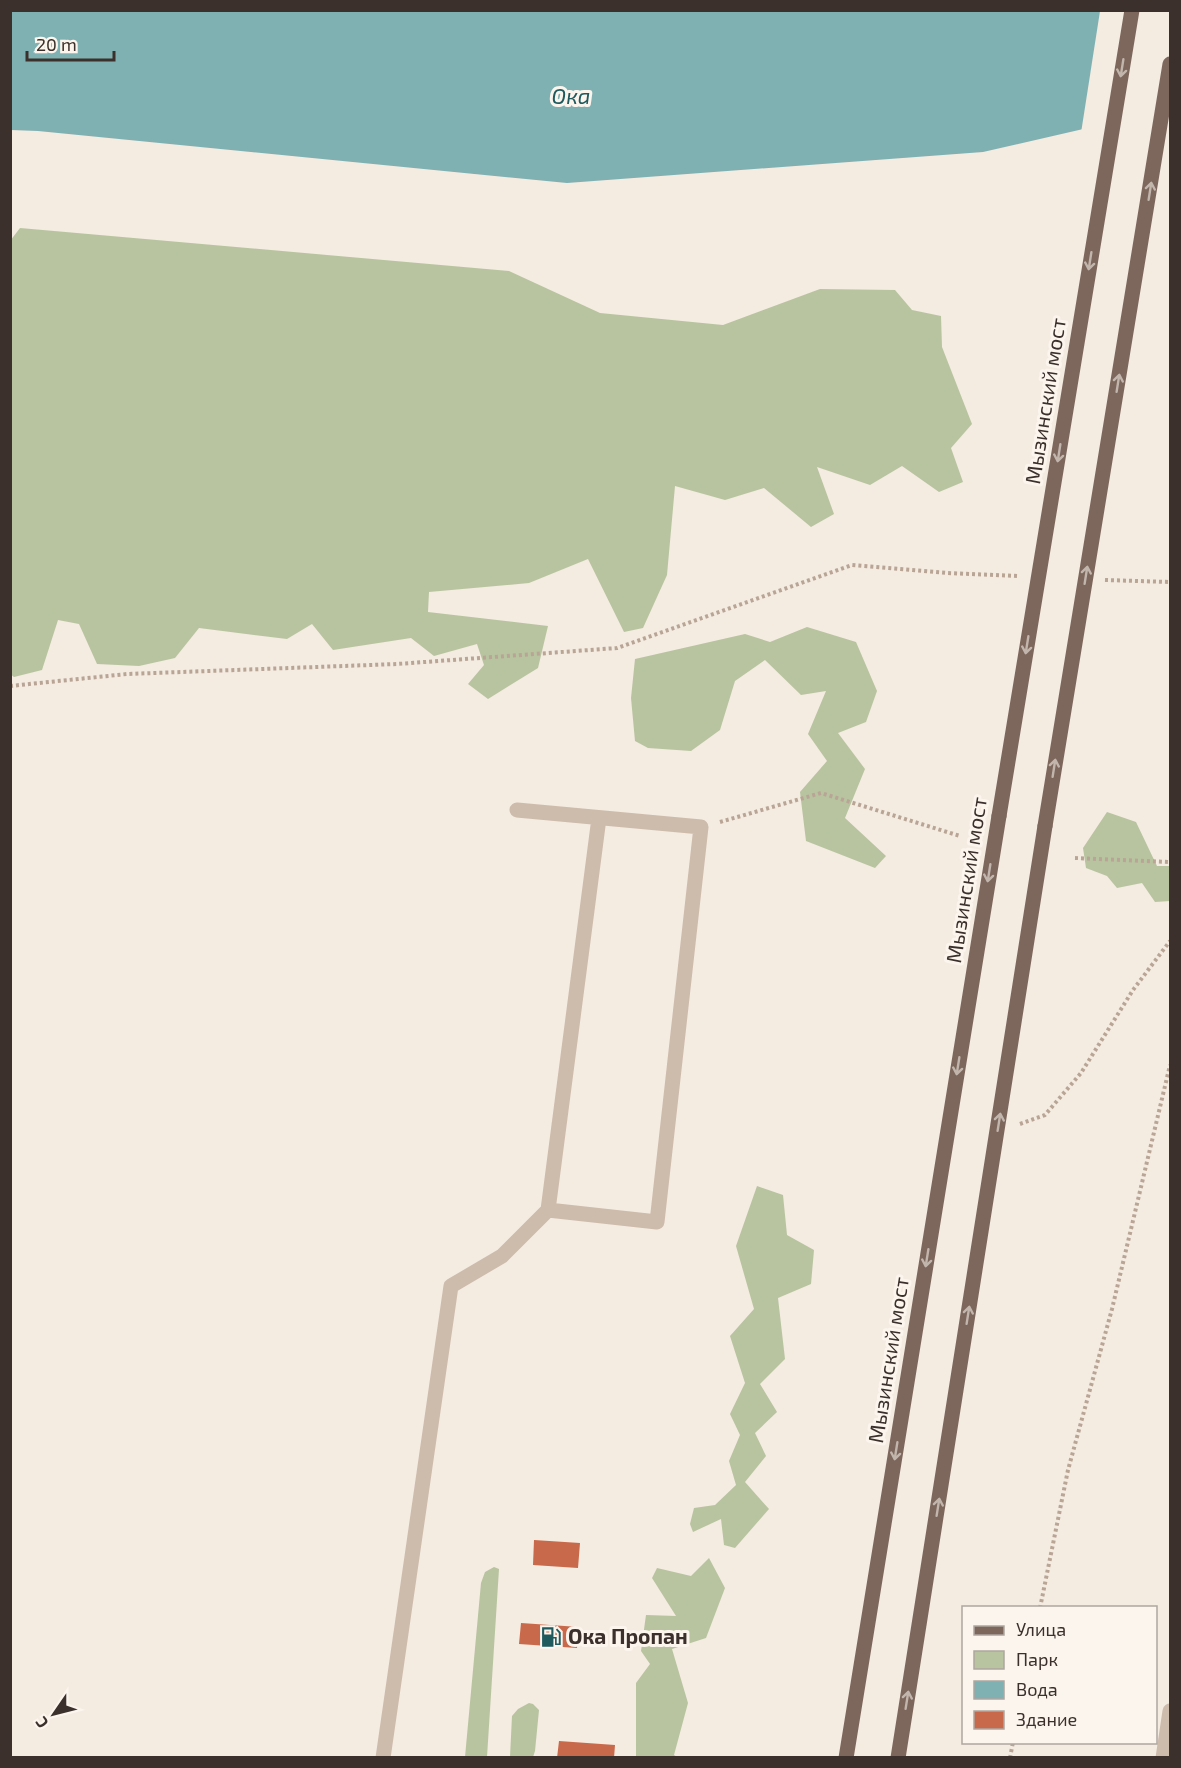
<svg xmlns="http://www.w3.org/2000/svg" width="1181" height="1768" font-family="'Exo 2',sans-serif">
<rect width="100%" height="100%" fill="#f4ebe1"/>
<!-- green -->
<path fill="#b8c4a0" d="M20,228L509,271L600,313L723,325L820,289L895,290L912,310L941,316L942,347L972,424L951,448L963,482L939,492L902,466L870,485L817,467L834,514L811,527L764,488L725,500L675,486L667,575L643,628L624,632L588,559L529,583L429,592L428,612L548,626L538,668L488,699L468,684L484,665L477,644L434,656L411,638L333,650L312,624L287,639L199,628L175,658L139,666L97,664L79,624L58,620L42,670L14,677L10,674V241Z
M807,627L856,642L877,691L866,722L838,733L865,769L845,818L886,856L875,868L806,841L800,792L827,761L808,734L826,691L801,695L765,660L735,681L720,730L691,751L648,748L635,741L631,698L635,659L745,634L770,642Z
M1107,812L1136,822L1157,866H1170V901L1155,902L1142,883L1117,888L1107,876L1086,868L1083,848Z
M757,1186L783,1195L787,1235L814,1250L811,1284L778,1298L785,1359L760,1384L777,1412L755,1433L766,1456L745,1482L769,1509L735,1548L724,1545L721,1519L693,1532L690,1524L694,1508L715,1505L736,1485L729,1461L740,1435L730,1414L745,1383L730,1336L754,1309L736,1246Z
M709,1558L725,1588L706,1638L672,1649L688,1703L674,1755L677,1757H636V1683L650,1664L641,1651L646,1615L676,1616L652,1578L657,1568L691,1576Z
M494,1567L499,1569L487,1757H465L481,1583L485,1572Z
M529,1703L533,1704L539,1710L535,1751L533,1757H510L512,1716L518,1709Z"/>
<!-- water -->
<path fill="#7fb0b2" d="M11,11H1170V109L983,152L567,183L38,131L11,130Z"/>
<!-- pier -->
<path fill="#f4ebe1" d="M1100,11H1170V113L1081,133Z"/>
<!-- building -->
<path fill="#c8694b" d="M534,1540L580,1543L578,1568L533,1565Z
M521,1623L579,1627L577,1648L519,1644Z
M559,1741L615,1745L614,1758H557Z"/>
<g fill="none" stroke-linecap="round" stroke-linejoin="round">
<!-- path -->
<path stroke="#b9a596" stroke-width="4" stroke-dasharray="3 3" stroke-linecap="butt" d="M1105,580L1170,582
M10,686L127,674L397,664L617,648L852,565L948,573L1017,576
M720,822L821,793L960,836
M1075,858L1170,862
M1020,1124L1045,1115L1081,1073L1133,990L1170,941
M1040,1608L1068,1470L1112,1309L1170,1065
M1010,1758L1013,1742"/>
<!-- minor -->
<path stroke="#cdbbac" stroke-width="15" d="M517,810L701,827L657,1222L548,1210
M383,1758L451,1286L502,1256L548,1210L599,818
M1163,1758L1170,1711"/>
<!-- major -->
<path stroke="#7d675c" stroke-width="15" d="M846,1758L999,816
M898,1758L1045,826"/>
<!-- major-bridge -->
<path stroke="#7d675c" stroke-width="15" d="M999,816L1132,10
M1045,826L1170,64"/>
</g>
<!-- one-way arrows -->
<defs><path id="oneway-shaft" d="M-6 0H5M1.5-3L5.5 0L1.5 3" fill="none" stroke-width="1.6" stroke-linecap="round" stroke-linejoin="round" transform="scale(1.5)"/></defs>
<g stroke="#c2b5ac">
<use href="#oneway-shaft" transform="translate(1122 68) rotate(99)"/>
<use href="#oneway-shaft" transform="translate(1150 191) rotate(-81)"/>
<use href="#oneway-shaft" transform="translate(1090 261) rotate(99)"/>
<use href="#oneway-shaft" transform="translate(1118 383) rotate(-81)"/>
<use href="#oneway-shaft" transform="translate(1059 453) rotate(99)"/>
<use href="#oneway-shaft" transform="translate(1086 575) rotate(-81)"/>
<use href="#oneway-shaft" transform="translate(1027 645) rotate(99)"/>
<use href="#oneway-shaft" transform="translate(1054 768) rotate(-81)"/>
<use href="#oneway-shaft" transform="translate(989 873) rotate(99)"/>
<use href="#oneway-shaft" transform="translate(958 1066) rotate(99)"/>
<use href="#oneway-shaft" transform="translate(999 1122) rotate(-81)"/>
<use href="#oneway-shaft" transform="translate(927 1258) rotate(99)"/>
<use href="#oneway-shaft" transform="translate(968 1315) rotate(-81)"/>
<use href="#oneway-shaft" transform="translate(896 1451) rotate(99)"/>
<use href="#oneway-shaft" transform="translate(938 1507) rotate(-81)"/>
<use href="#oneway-shaft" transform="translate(907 1700) rotate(-81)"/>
</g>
<!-- icons -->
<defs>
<g id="fuel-bare" transform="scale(1.62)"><path d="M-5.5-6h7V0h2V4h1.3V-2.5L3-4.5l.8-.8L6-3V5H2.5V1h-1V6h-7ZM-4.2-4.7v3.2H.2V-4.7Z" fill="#1f5a5e" stroke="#fbf5ee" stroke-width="2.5" paint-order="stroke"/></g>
</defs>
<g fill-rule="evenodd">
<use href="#fuel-bare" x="551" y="1637"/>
</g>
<g text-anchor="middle" stroke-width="6" stroke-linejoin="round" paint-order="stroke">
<!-- street labels -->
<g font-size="21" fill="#3b302b" stroke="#fbf5ee">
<text transform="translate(1046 401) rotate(-81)" y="7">Мызинский мост</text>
<text transform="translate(967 880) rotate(-81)" y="7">Мызинский мост</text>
<text transform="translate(889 1360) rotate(-81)" y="7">Мызинский мост</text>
</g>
<!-- poi labels -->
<g font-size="21" font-weight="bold" fill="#3b302b" stroke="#fbf5ee" text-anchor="start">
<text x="568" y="1644">Ока Пропан</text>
</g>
<!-- water labels -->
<g font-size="22" font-style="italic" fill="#1f5a5e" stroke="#fbf5ee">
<text x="571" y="104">Ока</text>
</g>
</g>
<!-- border -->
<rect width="1181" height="1768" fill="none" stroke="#3b302b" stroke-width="24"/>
<!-- legend -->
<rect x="962" y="1606" width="195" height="138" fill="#fbf5ee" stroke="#aea6a0" stroke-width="1.5"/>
<rect x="974" y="1626" width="30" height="9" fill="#7d675c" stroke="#aea6a0" stroke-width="1.5"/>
<text x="1016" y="1636" font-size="18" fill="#3b302b">Улица</text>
<rect x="974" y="1651" width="30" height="18" fill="#b8c4a0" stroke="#aea6a0" stroke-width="1.5"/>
<text x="1016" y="1666" font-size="18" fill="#3b302b">Парк</text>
<rect x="974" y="1681" width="30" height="18" fill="#7fb0b2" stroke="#aea6a0" stroke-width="1.5"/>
<text x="1016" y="1696" font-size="18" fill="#3b302b">Вода</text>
<rect x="974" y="1711" width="30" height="18" fill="#c8694b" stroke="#aea6a0" stroke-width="1.5"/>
<text x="1016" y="1726" font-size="18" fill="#3b302b">Здание</text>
<!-- north arrow -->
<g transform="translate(54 1714) rotate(235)" stroke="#fbf5ee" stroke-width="4.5" paint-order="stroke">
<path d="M0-4.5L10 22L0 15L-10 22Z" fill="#3b302b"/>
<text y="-9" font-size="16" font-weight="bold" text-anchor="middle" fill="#3b302b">С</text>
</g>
<!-- scale -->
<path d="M27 51v9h87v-9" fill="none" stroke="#3b302b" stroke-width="3"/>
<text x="36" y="51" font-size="18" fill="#3b302b" stroke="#fbf5ee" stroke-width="4.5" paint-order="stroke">20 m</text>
</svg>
